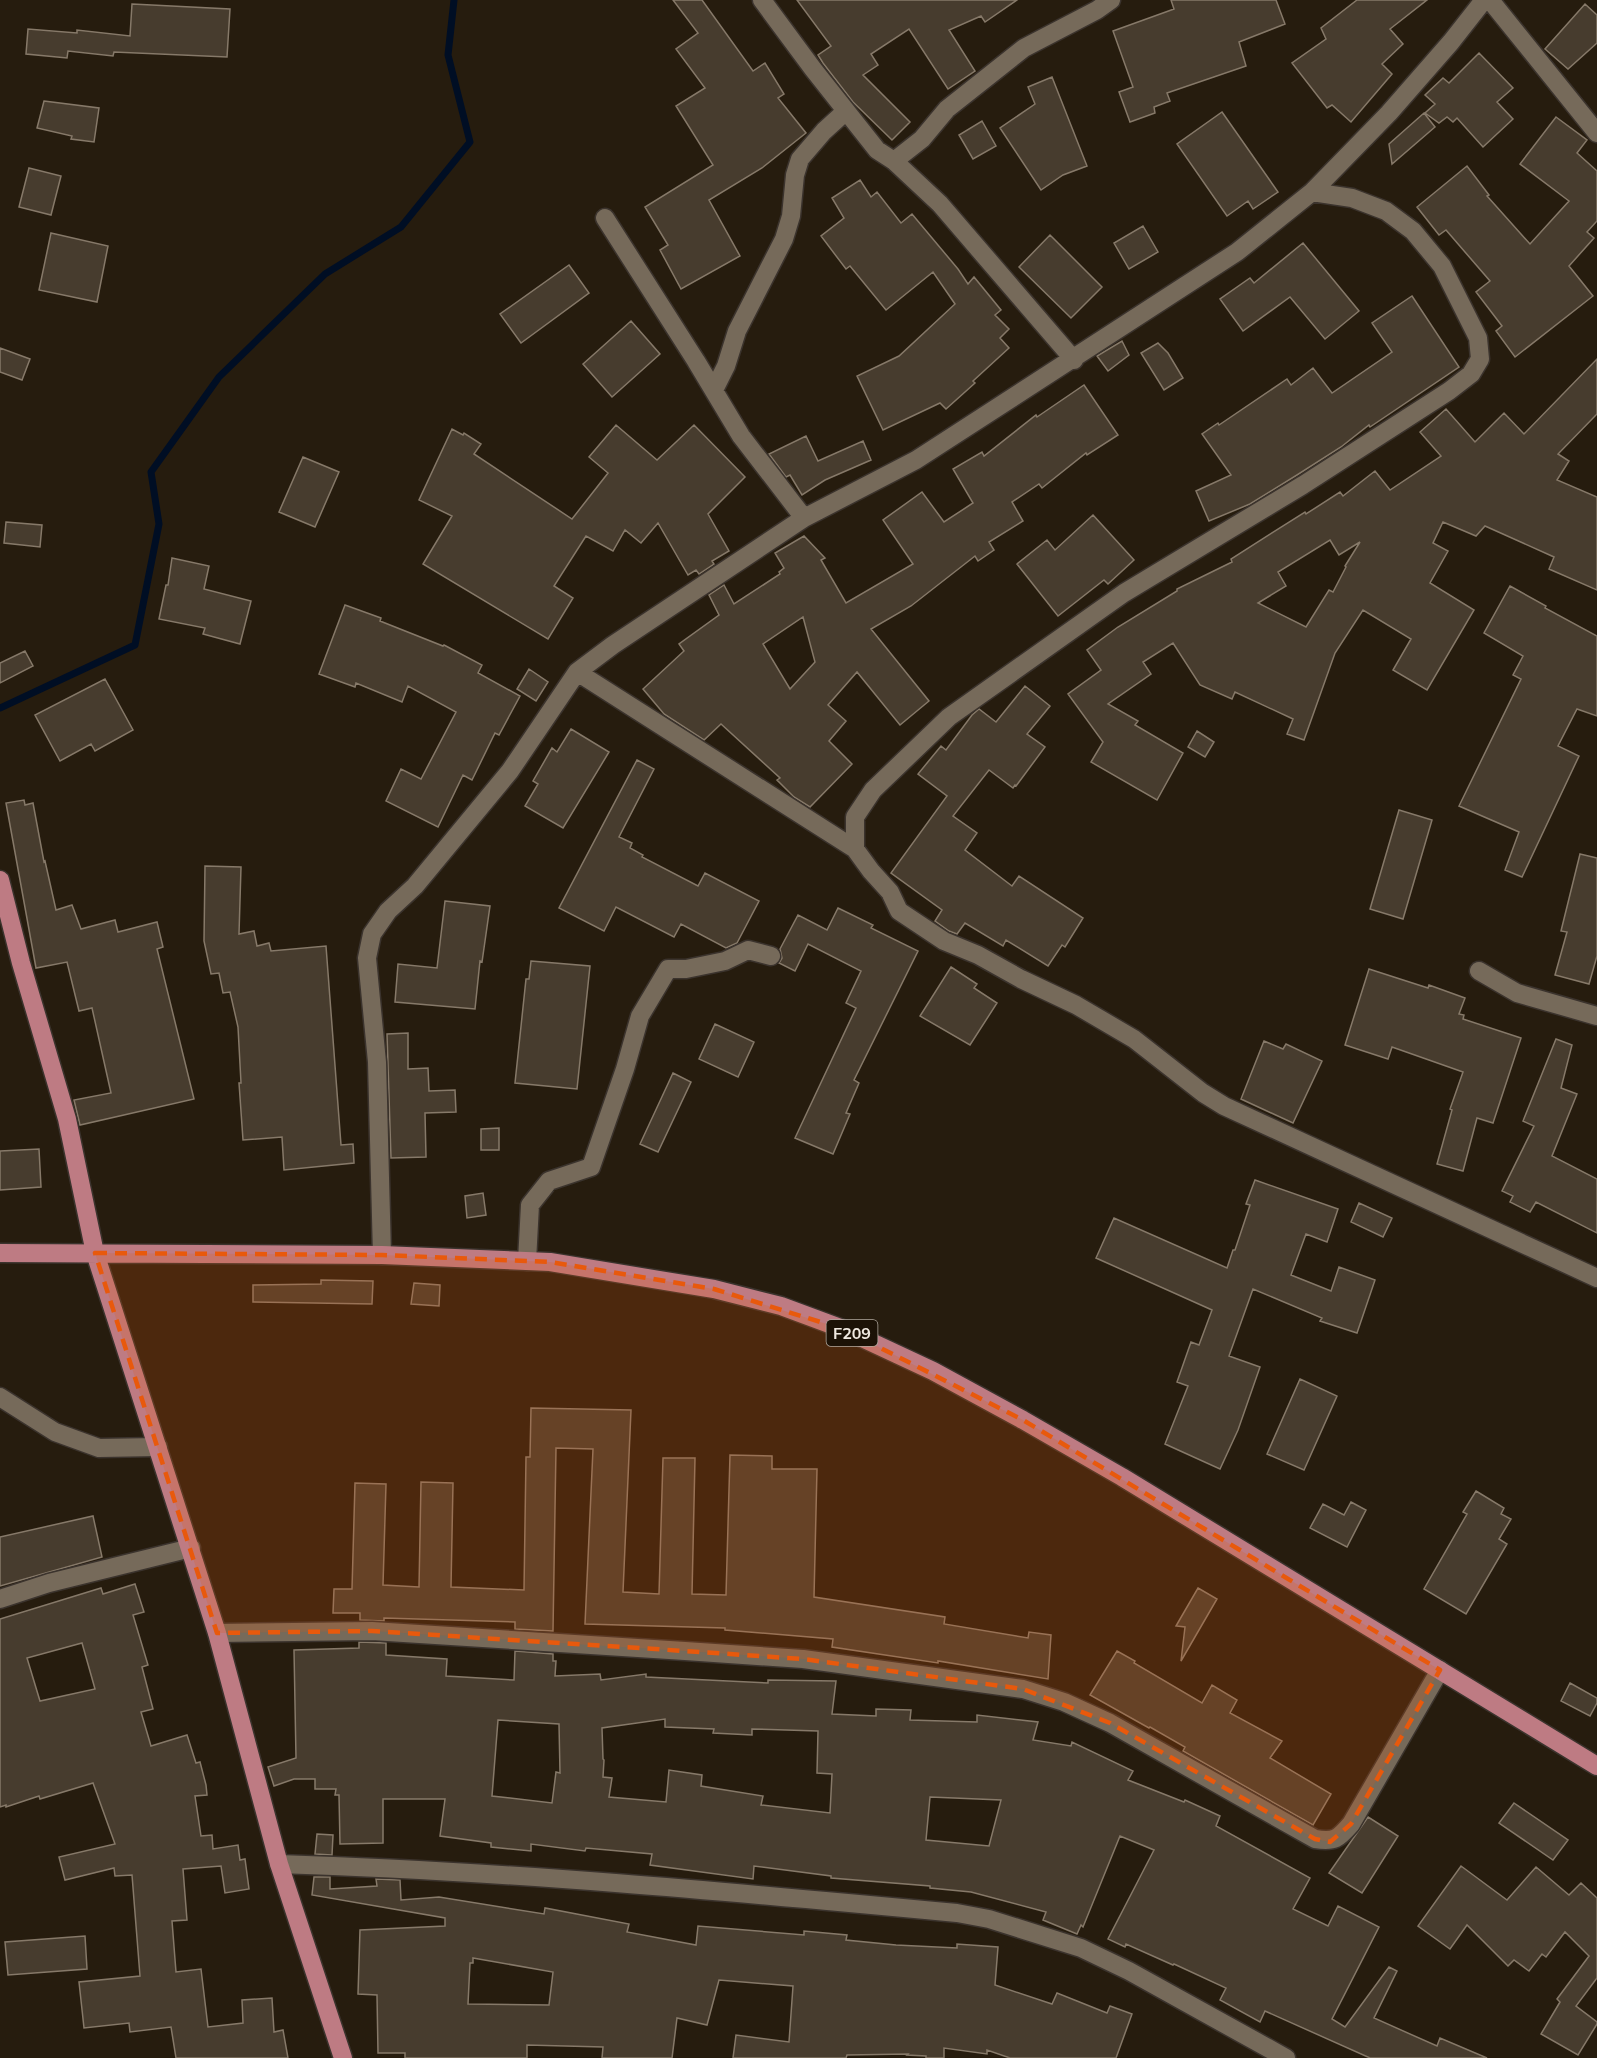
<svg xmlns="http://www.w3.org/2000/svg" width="1597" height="2058" font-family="Mulish,sans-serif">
<rect width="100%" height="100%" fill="#261c0e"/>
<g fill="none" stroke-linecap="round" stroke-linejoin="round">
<!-- stream -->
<path stroke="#000e24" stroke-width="7" d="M0,708L135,645L159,524L151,472L219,377L325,274L401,227L470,142L448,55L454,0"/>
</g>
<!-- building -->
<path fill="#473c2e" stroke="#867969" stroke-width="1.5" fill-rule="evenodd" d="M673,0H702L753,71L765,63L784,94L778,98L806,133L762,168L709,200L740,256L681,289L660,250L668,245L645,207L713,165L676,106L705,88L676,49L698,33Z
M797,0H1017L985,22L981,16L949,30L975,71L948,89L909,29L871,54L878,65L863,75L910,122L892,140L853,102L823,63L818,55L831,46Z
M1171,0H1276L1285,24L1239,42L1246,66L1167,93L1170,101L1154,107L1155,113L1130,122L1119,92L1133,87L1113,31L1174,9Z
M1357,0H1427L1390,29L1403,44L1382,64L1392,74L1351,122L1332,105L1327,108L1292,63L1326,39L1321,28Z
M132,4L230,9L227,57L114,52L113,56L68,51L67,58L26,54L28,29L77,33V30L130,36Z
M1585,4L1597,15V43L1568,69L1545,49Z
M1479,53L1513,88L1497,102L1513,119L1483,147L1457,118L1453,122L1447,117L1439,123L1425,113L1435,104L1425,95L1443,78L1449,83Z
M1052,77L1087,166L1063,175L1041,190L1000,128L1035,104L1028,87Z
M44,101L99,108L94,142L71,139L72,136L37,128Z
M1222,112L1278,192L1253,209L1248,201L1227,216L1177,144Z
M1424,113L1435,127L1392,164L1389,144Z
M1556,117L1587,140L1577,153L1597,171V221L1587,232L1594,238L1569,266L1593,296L1515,357L1496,331L1502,326L1476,292L1490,281L1446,230L1439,235L1417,207L1467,166L1489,195L1487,196L1530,244L1569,201L1520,164Z
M982,121L996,146L973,159L959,135Z
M29,168L61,176L51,215L19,207Z
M860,180L871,197L877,192L901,223L912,214L958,269L968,284L974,277L1001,310L995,315L1009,329L1000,338L1009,348L973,381L975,383L946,409L940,403L883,430L857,376L899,356L955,304L933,272L886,310L850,266L846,269L821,236L844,218L832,198Z
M1143,226L1158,252L1129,269L1114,243Z
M51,233L108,246L97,302L39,290Z
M1050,235L1102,287L1071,318L1019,267Z
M1303,243L1359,311L1325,339L1290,297L1243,331L1220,299L1250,278L1254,283Z
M569,265L589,293L521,343L500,314Z
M1412,296L1459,367L1370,427L1369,425L1341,447L1297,475L1250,504L1209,521L1196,491L1231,475L1202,434L1218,423L1219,425L1287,379L1291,385L1313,368L1332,393L1392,352L1372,323Z
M631,321L660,354L612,397L583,364Z
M1122,341L1129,355L1108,371L1097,356Z
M1158,343L1168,353L1183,378L1164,390L1141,353Z
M0,348L30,359L22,380L0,372Z
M1597,359V414L1558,454L1569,461L1557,480L1597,497V590L1549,569L1554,557L1485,526L1476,536L1443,522L1433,543L1448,551L1430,583L1474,610L1427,690L1393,670L1411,639L1363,610L1335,653L1304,740L1287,734L1293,719L1235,692L1232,699L1200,685L1173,643L1143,662L1151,674L1108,704L1138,721L1135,725L1183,753L1157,800L1091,762L1103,742L1068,694L1101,670L1087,650L1118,627L1177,591V589L1232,562L1231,559L1305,512L1306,514L1340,492L1343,496L1375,471L1390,490L1441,456L1420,432L1446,409L1475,442L1504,413L1524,434ZM1330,540L1339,555L1360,542L1345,566L1346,567L1333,592L1329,590L1306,627L1258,603L1286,586L1278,572Z
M1084,385L1118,435L1087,455L1086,453L1042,488L1039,484L1012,502L1023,521L989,542L994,550L978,561L975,556L911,606L871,629L929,701L900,725L857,672L828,705L846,721L829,741L852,764L810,807L794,797L777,780L780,778L721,724L704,740L664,714L643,689L684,651L679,644L719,615L709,595L724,585L734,604L780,574L779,572L784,568L775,553L804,536L825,558L821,560L846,603L913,564L883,520L922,492L944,522L973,503L953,469L982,452L984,456L1036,415L1037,417ZM803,617L815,662L790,689L763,644Z
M616,425L657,460L694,425L745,477L708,514L729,551L712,561L714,564L699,574L696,570L688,575L658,523L641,543L625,530L613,551L586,536L554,586L573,598L548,639L423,564L452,516L419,500L452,429L463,435L464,433L481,444L474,454L572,519L608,473L589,457Z
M806,436L818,461L863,441L871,460L825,480L802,495L790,475L786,477L769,454Z
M303,457L339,472L315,527L279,512Z
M1093,515L1134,560L1108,584L1104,580L1058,616L1017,564L1047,540L1055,550Z
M6,522L42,525L40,547L4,543Z
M172,558L209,566L204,589L251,601L240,644L203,634L205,628L159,619L166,585H168Z
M1510,586L1546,606L1545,608L1597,636V716L1577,709L1558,746L1579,756L1522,877L1505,870L1519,832L1459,806L1521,679L1513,675L1523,656L1484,633Z
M345,605L381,618L380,621L443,646L444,645L482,665L478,673L520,696L499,735L495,733L472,780L463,775L438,827L386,801L401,769L421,779L456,712L408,686L402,702L356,683L355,687L319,674Z
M25,651L33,666L0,683V663Z
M529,669L548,682L536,701L517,689Z
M105,679L133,730L95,751L91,744L60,761L35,715Z
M1025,686L1050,706L1027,734L1045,747L1016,786L1015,785L1013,788L989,770L953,816L977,833L965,850L1012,886L1019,876L1083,918L1065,947L1062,945L1048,966L1006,940L1003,946L965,923L957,934L949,931L935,921L942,910L891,873L947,796L918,774L941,746L946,750L972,715L979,709L996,722Z
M571,729L609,752L563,828L525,806L538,784L533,781L552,748L557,752Z
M1197,731L1214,742L1205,757L1188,747Z
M637,760L654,769L619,837L632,843L630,848L643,855L642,857L698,886L705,873L759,901L737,943L726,948L681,924L674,937L616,907L604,931L559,908Z
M24,800L25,805L33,803L44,862L45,861L56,910L72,905L81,929L115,920L118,932L157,922L163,947L157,949L194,1099L80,1125L74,1100L111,1093L92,1008L79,1011L67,962L36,968L6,803Z
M1399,810L1432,820L1403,919L1370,909Z
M1580,854L1597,858V956L1589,984L1555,975L1567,932L1561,931Z
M205,866L241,867L239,934L254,931L257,946L269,943L271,951L326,946L341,1145L353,1144L354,1163L284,1170L282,1137L243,1140L239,1083H241L238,1027L230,992L223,993L219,973L211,974L204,941Z
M445,901L490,906L482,962L480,961L475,1009L395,1002L398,964L437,968Z
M838,908L873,925L871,928L918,951L854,1080L859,1083L846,1113L850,1114L833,1154L795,1138L856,1008L846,1003L861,971L808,944L795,971L779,963L782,958L780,949L798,915L827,930Z
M531,961L590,966L577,1089L515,1083L526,979H529Z
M951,967L977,984L974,988L997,1003L970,1045L920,1016Z
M1369,969L1428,988L1429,985L1465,998L1459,1014L1464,1015L1463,1019L1521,1038L1493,1123L1477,1118L1463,1171L1437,1164L1452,1110L1450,1109L1463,1072L1392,1047L1388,1059L1345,1045Z
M715,1024L754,1042L738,1077L699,1059Z
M408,1033V1069L428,1068L429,1091L455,1090L456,1112L425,1113L426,1157L391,1158L387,1034Z
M1556,1039L1572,1045L1561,1088L1577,1094L1552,1156L1597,1179V1233L1536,1202L1530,1212L1510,1202L1513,1196L1502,1191L1534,1126L1523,1121Z
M1264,1041L1283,1049L1286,1044L1322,1061L1293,1123L1241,1099Z
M673,1073L691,1082L658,1152L640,1144Z
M499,1128V1150H481V1129Z
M39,1149L41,1187L0,1190V1151Z
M1255,1180L1338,1209L1327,1242L1306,1234L1291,1275L1331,1291L1339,1267L1375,1280L1357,1333L1320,1321L1322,1318L1253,1289L1229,1356L1260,1367L1238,1430L1220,1469L1165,1444L1188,1386L1177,1382L1191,1342L1199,1345L1212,1310L1096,1258L1114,1218L1227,1268L1233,1250H1235L1250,1205L1246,1204Z
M483,1193L486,1215L467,1218L465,1196Z
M1359,1203L1392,1218L1383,1237L1351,1222Z
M321,1280L373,1281L372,1304L253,1302V1285L321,1284Z
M414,1283L440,1285L439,1306L411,1304Z
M1300,1379L1337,1396L1304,1470L1267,1454Z
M531,1408L631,1410L623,1592L659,1594L663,1458H695L692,1594L726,1595L730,1455L772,1456V1469H817L814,1597L945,1617L944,1624L1028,1638L1029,1632L1051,1635L1048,1679L938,1661V1663L832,1647L833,1639L725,1630V1628L585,1624L593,1449L556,1448L553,1631L515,1629V1622L384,1618V1621L360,1620V1613H333L334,1589H352L355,1483L386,1484L383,1585L419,1587L421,1482L453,1483L451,1587L524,1590L526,1457H530Z
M1476,1491L1504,1508L1501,1514L1511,1519L1499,1539L1507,1544L1466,1614L1424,1589L1467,1514L1463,1512Z
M1351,1502L1366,1510L1347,1547L1310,1528L1323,1504L1344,1515Z
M93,1516L102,1557L0,1586V1537Z
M135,1584L144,1612L133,1615L148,1665L142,1667L153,1709L141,1712L151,1746L187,1735L196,1763L200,1762L206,1785L207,1795L195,1796L201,1836L212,1835L213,1849L238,1845L240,1860L245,1859L249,1889L225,1893L221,1866L183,1869L187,1920L172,1921L176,1972L201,1969L208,2027L243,2023L242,2000L272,1998L274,2032L283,2030L288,2058H176L171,2027L130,2032L129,2023L84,2028L79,1982L140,1976L132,1875L115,1876L114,1868L65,1880L59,1857L115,1844L93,1783L40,1799L39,1796L6,1807V1805L0,1807V1619L101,1588L103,1594ZM82,1643L95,1689L40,1701L27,1658Z
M1198,1588L1217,1599L1181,1661L1185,1627L1176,1626Z
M359,1642L386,1643V1655L447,1659L446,1676L514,1680L515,1651L553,1654V1661H556L555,1676L600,1674L601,1680L646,1674V1677L768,1683V1680L836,1681L832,1714L876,1716V1709L911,1710L910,1720L977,1722V1715L1038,1722L1033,1740L1071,1746L1072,1742L1133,1771L1128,1780L1184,1802L1185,1800L1220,1816L1216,1826L1310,1878L1293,1909L1328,1926L1338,1906L1379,1927L1332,2019L1345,2027L1389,1967L1397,1971L1374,2018L1437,2046L1440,2038L1487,2058H1370L1265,2011L1260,2022L1220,2000L1226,1988L1174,1964L1173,1965L1126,1944L1125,1947L1108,1939L1154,1850L1120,1836L1083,1927L1081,1925L1077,1934L1043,1920L1046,1912L971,1892L930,1888V1886L831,1878V1876L754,1866L753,1879L650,1865L652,1854L586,1848L585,1851L531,1844V1851L491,1847V1843L440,1836L445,1799H383V1843L340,1844L339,1795H335L336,1789H315V1779H294L274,1786L268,1767L296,1758L294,1650L359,1648ZM665,1719V1727L714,1729L713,1733L752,1735V1729L818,1731L817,1773L832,1774L830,1813L761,1805L763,1796L701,1786L702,1775L669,1770L666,1802L609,1797L612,1778L603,1777L604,1760L603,1759L602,1728ZM498,1720L559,1724L560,1773L556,1772L552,1803L492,1796ZM930,1797L1001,1800L989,1846L926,1840Z
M1117,1651L1135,1661L1134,1663L1202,1703L1212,1685L1237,1700L1230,1713L1282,1741L1270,1758L1331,1794L1313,1825L1183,1751L1185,1747L1150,1727L1149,1728L1090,1695Z
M1570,1683L1597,1698V1703L1590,1716L1561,1701Z
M1514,1803L1568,1840L1553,1860L1499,1823Z
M1368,1817L1398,1836L1362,1893L1329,1873Z
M317,1834L333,1835L332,1855L315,1854Z
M1461,1866L1507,1900L1536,1867L1569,1895L1581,1883L1597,1898V1978L1576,2006L1597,2022V2024L1578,2055L1541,2034L1560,2002L1557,1999L1589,1956L1565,1932L1546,1957L1542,1954L1529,1971L1514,1960L1508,1966L1467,1925L1450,1949L1418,1926Z
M314,1877H330V1889L377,1886L376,1879L400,1880L401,1900L439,1897L544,1914L545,1908L629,1924L627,1932L696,1945L698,1926L804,1935V1931L847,1935L846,1940L896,1945L957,1948V1944L998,1947L995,1985L1052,2004L1057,1993L1107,2013L1110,2006L1132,2014L1116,2058H1010L987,2050V2054L944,2048V2058H926V2056L907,2055L908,2054L847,2055L846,2058H733L736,2035L789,2042L793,1986L719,1980L707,2025L677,2018L672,2058H602L603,2047L527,2045V2058H405V2053H378L377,1995L358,1994L360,1930L445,1926V1918L312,1895ZM473,1958L553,1972L549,2005L468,2004L470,1963H473Z
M85,1936L87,1969L8,1975L5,1942Z"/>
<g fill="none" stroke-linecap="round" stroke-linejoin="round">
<!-- minor casing -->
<g stroke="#3b332d" stroke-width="21">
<path id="minor" d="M762,0L813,69L877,150L894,161L940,204L1074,360
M1490,0L1597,133
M894,161L922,139L947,109L1024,48L1097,10L1111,0
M605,218L696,361L741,436L804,518
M714,390L726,366L737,331L784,239L791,216L795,175L800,159L824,131L846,111
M577,672L855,849L871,871L890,892L899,911L944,941L978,955L1021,979L1076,1005L1134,1039L1203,1093L1224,1106L1597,1278
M855,849V817L873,790L949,717L1124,593L1303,485L1449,391L1471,374L1480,359L1478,338L1442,266L1413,231L1386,211L1352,198L1312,192
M1479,971L1517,993L1597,1016
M382,1255L377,1062L367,958L372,934L388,911L415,886L510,771L577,672L613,645L804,518L916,460L1237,252L1312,192L1389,113L1451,42L1484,0
M527,1261L530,1205L549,1181L591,1167L625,1069L640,1016L668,969H686L725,961L748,950L771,956
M0,1397L55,1432L99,1448L158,1447
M0,1599L49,1583L191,1548
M217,1633L372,1631L685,1651L803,1659L1023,1689L1064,1702L1110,1723L1315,1839C1335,1842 1338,1839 1351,1824L1440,1670
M279,1864C506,1871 732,1892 957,1913L989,1919L1081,1948L1129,1971L1286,2058"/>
</g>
<!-- major casing -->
<g stroke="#3b332d" stroke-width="21">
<path id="major" d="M0,880L21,963L67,1119L95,1253L217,1633L279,1864L343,2058
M0,1253L382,1255L550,1262L714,1289L781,1306L843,1329L933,1371L1023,1420L1122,1477L1597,1766"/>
</g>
<!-- minor -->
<use href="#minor" stroke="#766a5a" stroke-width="18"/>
<!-- major -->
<use href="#major" stroke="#be7b83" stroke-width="18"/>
</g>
<!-- marked area -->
<path fill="#e8590c" fill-opacity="0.2" stroke="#e8590c" stroke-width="4.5" stroke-dasharray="12 8" stroke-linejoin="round" d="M95,1253L382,1255L550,1262L714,1289L843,1329L1023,1420L1440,1670L1351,1824L1330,1842L1315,1839L1110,1723L1023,1689L803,1659L685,1651L372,1631L217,1633Z"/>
<g text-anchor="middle" stroke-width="5" stroke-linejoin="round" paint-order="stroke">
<!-- shield labels -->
<rect fill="#1c1206" stroke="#b0a89f" stroke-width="1.5" x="826.5" y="1320" width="51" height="26" rx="4.5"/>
<g font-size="16" font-weight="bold" fill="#f0e9e0">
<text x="852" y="1339">F209</text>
</g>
</g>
</svg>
